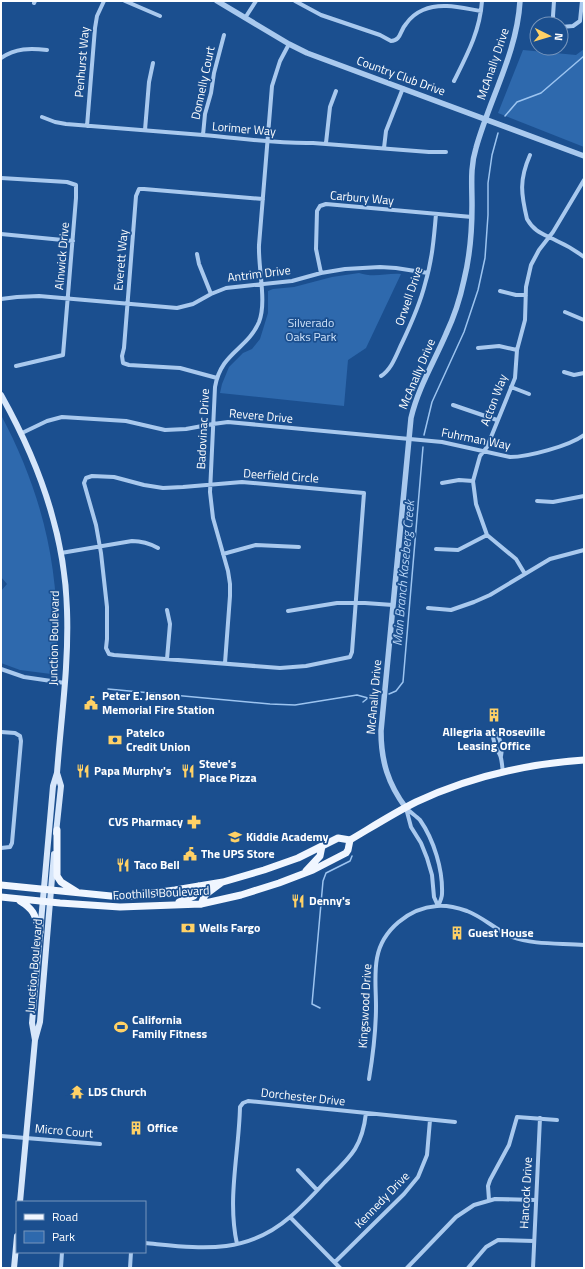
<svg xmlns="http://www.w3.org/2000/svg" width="585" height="1269" font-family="'Titillium Web',sans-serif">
<rect width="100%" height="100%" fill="#1b4f8f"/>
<!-- green -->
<path fill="#2e69ad" d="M584,49V147L498,113L523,50L576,55Z
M359,273C374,278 386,273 401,274L366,348L348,360L344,406L220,393L222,384L229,367L243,353L252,349L260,339L268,313V291L273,289L294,287L332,277Z
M1,415C45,498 62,577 56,670L51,674L20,670L1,663V591L7,584L1,577Z"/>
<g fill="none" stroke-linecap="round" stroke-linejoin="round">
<!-- stream -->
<path stroke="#9cc4f0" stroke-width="1.5" d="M505,116L517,102L541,93L584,56
M424,435L432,402L464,332L478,290L485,258L488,215V183L492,155L498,133
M108,689L270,704L295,705L357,695L368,698
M389,694L396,691L403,682L423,447
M363,702L368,698L375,696
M320,1008L312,1004L323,881L326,873L350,861L352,856"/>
<!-- minor -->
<path stroke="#a9c9ee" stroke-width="4" d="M125,1L160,16
M295,1L321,15L380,35L391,41C401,41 400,30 406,24C410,18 416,13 423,10C441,2 462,8 481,11
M554,1L553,16L554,24
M34,3L35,1
M245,18L256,1
M561,27L573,26L580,21L582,1
M1,58C16,48 30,48 47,50
M454,81C467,55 480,31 482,1
M42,117L55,122L66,124C111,128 157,131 203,135C240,138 276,144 313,143L429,152H446
M87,126L95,28L97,16L104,1
M145,130L149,82L153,63
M203,135L205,114L211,93L214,73L224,35
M326,143L330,107L336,91
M384,148L386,131L403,88
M530,155C519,180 521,194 527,219C535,233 544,234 557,241C566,245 576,251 584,257
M1,178L67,182L76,185V198L63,355L16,366
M1,234L73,241
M197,254L199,264L211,294
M321,273L316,249L317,211L320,206L326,204L472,217
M500,291L516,295H526
M1,299L17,297L39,296L177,308L193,304L211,294L226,288L292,281L321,273L345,269L380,267L396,268L428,273
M565,312L584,320
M478,348L499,346L517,350
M564,372L574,375L584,373
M381,376C392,369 396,355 402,343C411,324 420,304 425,284C432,261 434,238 436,214
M217,378L180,368L129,365L123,363L122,356L124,348L136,196L139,189H144L263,199
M511,387L529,394
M453,405L497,420
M22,433L47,421L62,417L126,421L165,430L186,429L213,424L228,422L442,442L510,457C528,457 569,446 584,435
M92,476L114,477L144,485L163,488L183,487L242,482L364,493L352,652L350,657L306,666L280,668L114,655L109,654L106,648L107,639V607L101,553L96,525L84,483L86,478Z
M442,483L459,480L473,481
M537,501L553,502L584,496
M436,549L458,550L487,535
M61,553L132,541C142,541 149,543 158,548
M223,554L256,545L299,547
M525,574L516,559L487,535L476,504L473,481L480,456L487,447L515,378L517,350L525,320L526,287L531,265L539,250L553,232L584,180
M428,608L451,610L474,602L490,595L550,559L584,550
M288,611L337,603H365L393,605
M167,659L170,624L167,610
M225,663L230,596V584L228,571L213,518L210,492L215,387C221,352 247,350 259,322C267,302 258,268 259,245L272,86L280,61L289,44
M1,669L24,677L65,683
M493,729C492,740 495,746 500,755C502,759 502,767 503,772
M493,729C500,737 503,746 501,756
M1,732L15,733L20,736L21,741L12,843L10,847L1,848
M406,808C410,812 416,816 420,820C434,840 443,870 442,894C442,898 440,902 438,906
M406,808L411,827L421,843L427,858L432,875L434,897L438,906
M369,1079C373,1055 376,1031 376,1006C376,990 374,974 377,958C382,930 409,908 437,906C447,905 458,908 467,911C483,917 496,930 512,937C533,945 561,943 584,945
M1,1136L100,1144
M298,1170L317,1190
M489,1200L488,1186L490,1180L509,1145L517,1117L557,1120
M290,1217L340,1268
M145,1243C199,1248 245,1256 290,1217C303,1206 314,1194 325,1182C349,1158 362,1149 366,1113
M237,1244C227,1199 239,1153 240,1107L243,1103L248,1101L455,1122
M335,1262L404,1194L418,1177L427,1155L430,1120
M61,1268L62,1252
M130,1268L131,1252
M407,1268L456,1217L474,1205L495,1199L535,1200
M468,1268L486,1247L498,1240L534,1241
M533,1268L540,1118"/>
<!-- tertiary -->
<path stroke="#a9c9ee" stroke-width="5.5" d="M217,1L289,44L307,53L584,156
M406,808C388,784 381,761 381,731L411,418C418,388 434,362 446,334C454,317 460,299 464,280C470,256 472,230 472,205C472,185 470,167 476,148C490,98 517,53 520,1"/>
<!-- secondary -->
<path stroke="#d6e6fa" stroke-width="6" d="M1,395C38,461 65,533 67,610C69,665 61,719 57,773L53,786L32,1023L35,1040
M56,833L61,786L57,773
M20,1202L35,1040L40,1022L54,854
M14,1268L17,1236"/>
<!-- primary -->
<path stroke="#f0f6ff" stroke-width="7" d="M57,830V876L61,882L77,892
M306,871L320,856L322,846
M1,885L111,896H131L175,890L223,882L264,870L298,858L338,838L350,840C372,827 394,813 416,802C469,777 526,764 584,760
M1,897L60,903L120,907L201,904L241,895L279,883L313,870L346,853L348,850L350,840
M20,901C35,910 35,916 40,932
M179,902L194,896L199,886
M201,904L205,895L221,883"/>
</g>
<!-- icons -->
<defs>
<g id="civic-bare" transform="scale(1.08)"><path d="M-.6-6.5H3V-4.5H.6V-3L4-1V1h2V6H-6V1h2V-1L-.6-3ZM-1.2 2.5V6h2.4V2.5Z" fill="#ffd166" stroke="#1b4f8f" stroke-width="2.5" paint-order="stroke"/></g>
<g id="building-bare" transform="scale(1.08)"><path d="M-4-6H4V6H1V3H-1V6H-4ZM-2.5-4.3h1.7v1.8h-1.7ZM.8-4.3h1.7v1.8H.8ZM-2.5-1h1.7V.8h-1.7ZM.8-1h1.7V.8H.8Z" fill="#ffd166" stroke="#1b4f8f" stroke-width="2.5" paint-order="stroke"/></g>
<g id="bank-bare" transform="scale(1.08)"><path d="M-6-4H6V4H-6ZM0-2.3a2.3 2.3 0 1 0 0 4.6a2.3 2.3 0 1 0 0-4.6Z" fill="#ffd166" stroke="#1b4f8f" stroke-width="2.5" paint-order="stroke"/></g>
<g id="restaurant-bare" transform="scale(1.08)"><path d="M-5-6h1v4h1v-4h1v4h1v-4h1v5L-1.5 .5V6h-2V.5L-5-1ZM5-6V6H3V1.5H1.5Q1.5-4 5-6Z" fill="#ffd166" stroke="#1b4f8f" stroke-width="2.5" paint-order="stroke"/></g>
<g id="pharmacy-bare" transform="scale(1.08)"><path d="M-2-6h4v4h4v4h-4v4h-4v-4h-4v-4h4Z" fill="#ffd166" stroke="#1b4f8f" stroke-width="2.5" paint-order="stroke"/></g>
<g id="school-bare" transform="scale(1.08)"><path d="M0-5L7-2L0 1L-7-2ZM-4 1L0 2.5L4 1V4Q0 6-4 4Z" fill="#ffd166" stroke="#1b4f8f" stroke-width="2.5" paint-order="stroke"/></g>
<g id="stadium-bare" transform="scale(1.08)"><path d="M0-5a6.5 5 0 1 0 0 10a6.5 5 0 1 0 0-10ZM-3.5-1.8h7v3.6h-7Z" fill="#ffd166" stroke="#1b4f8f" stroke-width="2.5" paint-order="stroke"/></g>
<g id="temple-bare" transform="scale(1.08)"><path d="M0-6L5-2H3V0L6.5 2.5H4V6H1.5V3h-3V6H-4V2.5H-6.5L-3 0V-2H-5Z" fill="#ffd166" stroke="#1b4f8f" stroke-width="2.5" paint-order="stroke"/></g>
</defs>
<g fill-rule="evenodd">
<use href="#civic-bare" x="91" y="703"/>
<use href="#building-bare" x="494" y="715"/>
<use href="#bank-bare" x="115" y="740"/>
<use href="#restaurant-bare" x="83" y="771"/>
<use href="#restaurant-bare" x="188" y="771"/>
<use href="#pharmacy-bare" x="194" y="822"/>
<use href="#school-bare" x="235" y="837"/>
<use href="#civic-bare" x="190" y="854"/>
<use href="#restaurant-bare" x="123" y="865"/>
<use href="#restaurant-bare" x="298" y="901"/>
<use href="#bank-bare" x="188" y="928"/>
<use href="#building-bare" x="457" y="933"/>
<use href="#stadium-bare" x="121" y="1027"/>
<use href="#temple-bare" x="77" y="1092"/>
<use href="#building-bare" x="136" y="1128"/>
</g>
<g text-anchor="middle" stroke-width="3.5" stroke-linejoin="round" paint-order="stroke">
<!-- street labels -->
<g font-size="12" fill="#fff" stroke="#1b4f8f">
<text transform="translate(82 62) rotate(-85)" y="4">Penhurst Way</text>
<text transform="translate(493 64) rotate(-71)" y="4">McAnally Drive</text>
<text transform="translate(401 76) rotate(20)" y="4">Country Club Drive</text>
<text transform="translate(203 83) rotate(-78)" y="4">Donnelly Court</text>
<text transform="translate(244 129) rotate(5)" y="4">Lorimer Way</text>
<text transform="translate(362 198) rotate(5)" y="4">Carbury Way</text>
<text transform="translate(62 256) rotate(-85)" y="4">Alnwick Drive</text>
<text transform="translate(121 260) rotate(-85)" y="4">Everett Way</text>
<text transform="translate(259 274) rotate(-7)" y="4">Antrim Drive</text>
<text transform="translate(409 296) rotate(-71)" y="4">Orwell Drive</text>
<text transform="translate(417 374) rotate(-67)" y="4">McAnally Drive</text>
<text transform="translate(494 400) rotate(-69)" y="4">Acton Way</text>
<text transform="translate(261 416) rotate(5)" y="4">Revere Drive</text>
<text transform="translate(203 429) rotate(-87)" y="4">Badovinac Drive</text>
<text transform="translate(476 439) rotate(11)" y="4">Fuhrman Way</text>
<text transform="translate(281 476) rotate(4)" y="4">Deerfield Circle</text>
<text transform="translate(54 638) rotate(-89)" y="4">Junction Boulevard</text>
<text transform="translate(374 697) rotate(-85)" y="4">McAnally Drive</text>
<text transform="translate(161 893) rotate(-3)" y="4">Foothills Boulevard</text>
<text transform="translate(34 966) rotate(-85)" y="4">Junction Boulevard</text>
<text transform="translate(365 1006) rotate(-87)" y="4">Kingswood Drive</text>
<text transform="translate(303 1097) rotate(6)" y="4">Dorchester Drive</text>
<text transform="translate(64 1131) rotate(5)" y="4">Micro Court</text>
<text transform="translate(526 1193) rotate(-87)" y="4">Hancock Drive</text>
<text transform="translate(382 1200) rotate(-46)" y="4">Kennedy Drive</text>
</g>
<!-- park labels -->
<g font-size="12" fill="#cfe3fa" stroke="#1b4f8f">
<text x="311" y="327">Silverado<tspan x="311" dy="14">Oaks Park</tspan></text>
</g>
<!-- poi labels -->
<g font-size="12" font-weight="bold" fill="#fff" stroke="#1b4f8f" text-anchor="start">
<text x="102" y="700">Peter E. Jenson<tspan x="102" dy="14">Memorial Fire Station</tspan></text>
<text x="494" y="736" text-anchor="middle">Allegria at Roseville<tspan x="494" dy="14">Leasing Office</tspan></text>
<text x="126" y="737">Patelco<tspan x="126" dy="14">Credit Union</tspan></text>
<text x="199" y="768">Steve's<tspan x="199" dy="14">Place Pizza</tspan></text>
<text x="94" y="775">Papa Murphy's</text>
<text x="183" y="826" text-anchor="end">CVS Pharmacy</text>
<text x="246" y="841">Kiddie Academy</text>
<text x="201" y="858">The UPS Store</text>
<text x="134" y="869">Taco Bell</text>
<text x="309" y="905">Denny's</text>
<text x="199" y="932">Wells Fargo</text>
<text x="468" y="937">Guest House</text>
<text x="132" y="1024">California<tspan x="132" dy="14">Family Fitness</tspan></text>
<text x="88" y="1096">LDS Church</text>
<text x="147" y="1132">Office</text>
</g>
<!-- water labels -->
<g font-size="13" font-style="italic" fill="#b5d3f5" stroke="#1b4f8f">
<text transform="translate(403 573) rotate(-85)" y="5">Main Branch Kaseberg Creek</text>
</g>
</g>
<!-- border -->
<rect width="585" height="1269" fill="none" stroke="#ffffff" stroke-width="4"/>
<!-- legend -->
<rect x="16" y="1201" width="130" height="52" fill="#1b4f8f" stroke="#7695bc"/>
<rect x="24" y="1214" width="20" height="6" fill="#f0f6ff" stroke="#7695bc"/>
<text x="52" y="1221" font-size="12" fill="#ffffff">Road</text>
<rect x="24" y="1231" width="20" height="12" fill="#2e69ad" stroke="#7695bc"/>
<text x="52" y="1241" font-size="12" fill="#ffffff">Park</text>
<!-- north arrow -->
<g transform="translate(549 36) rotate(95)"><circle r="19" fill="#1b4f8f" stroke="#7695bc"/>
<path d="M0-3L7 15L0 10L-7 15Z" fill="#ffd166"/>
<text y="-6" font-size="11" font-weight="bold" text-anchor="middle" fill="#ffffff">N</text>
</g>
</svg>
